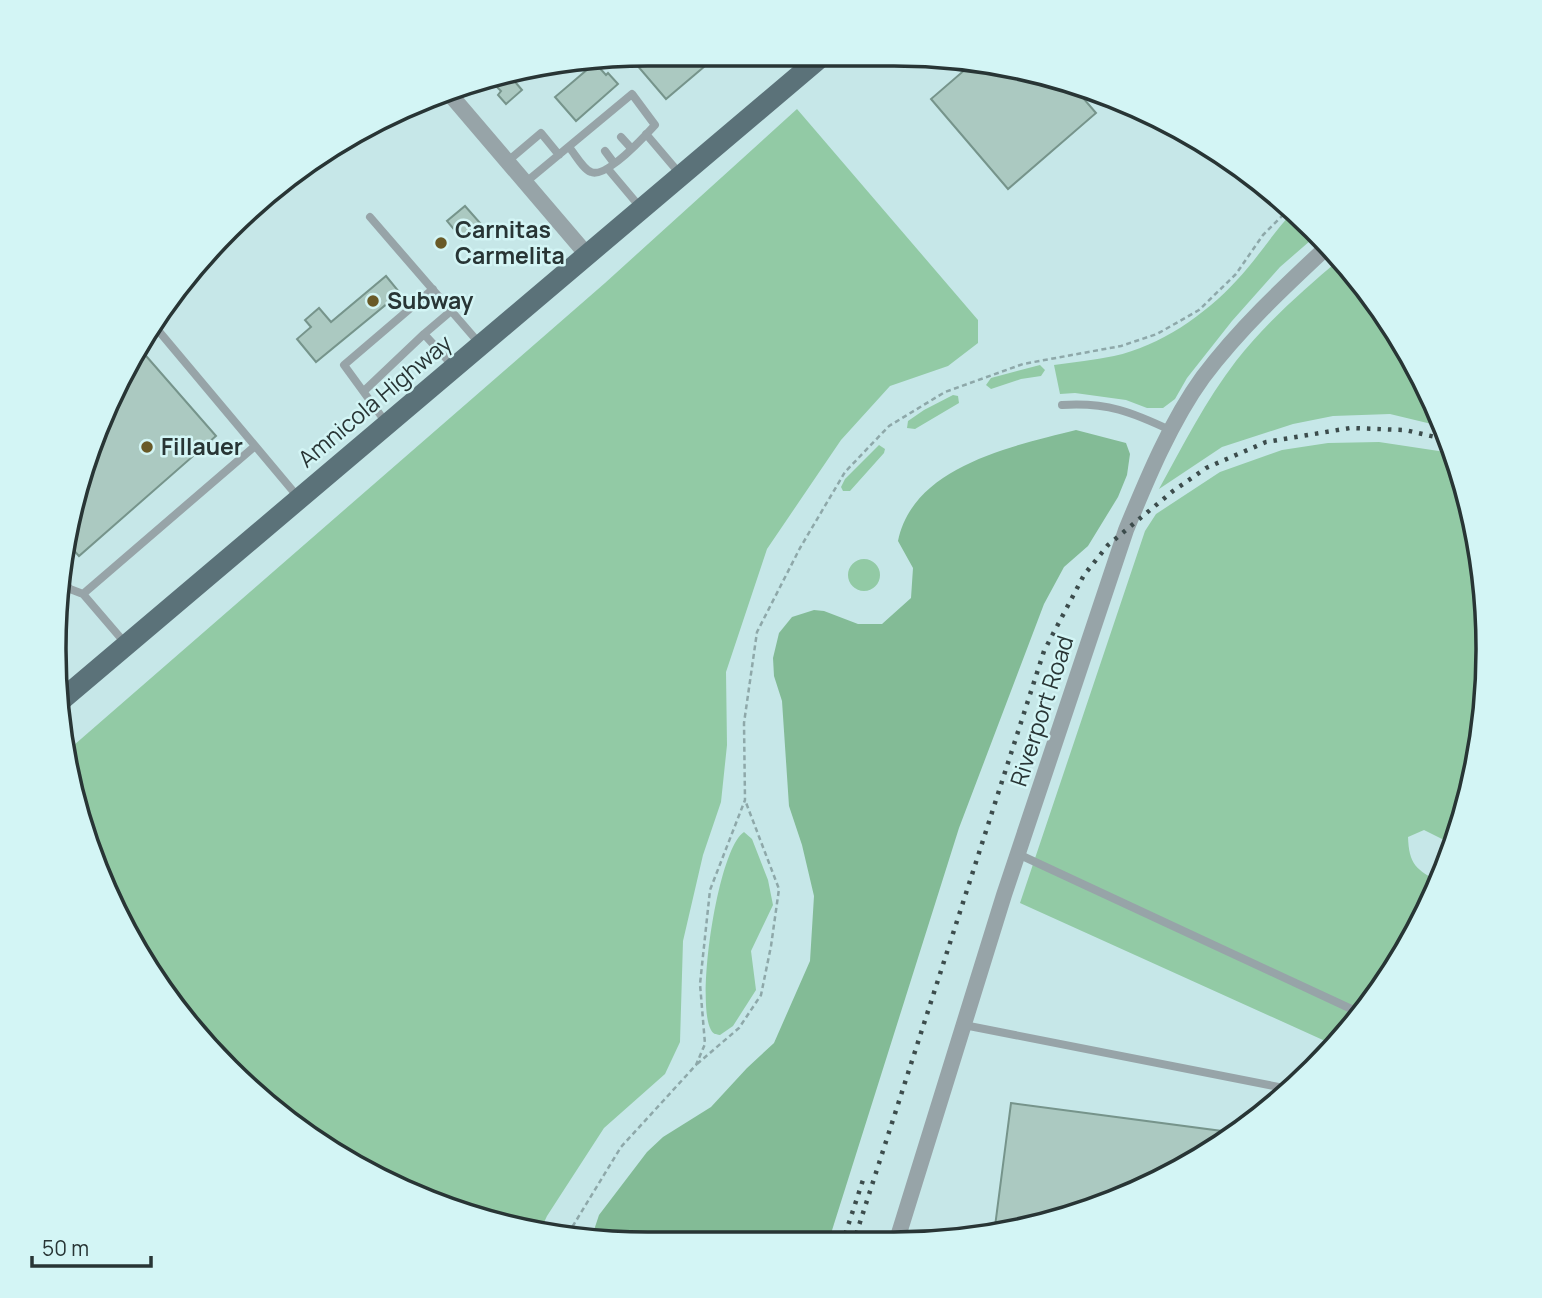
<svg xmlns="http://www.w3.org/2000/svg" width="1542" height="1298" font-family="Manrope,sans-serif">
<rect width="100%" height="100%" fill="#c6e7e8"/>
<!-- green -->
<path fill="#92caa5" d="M797,109L978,320V343L948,366L890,386L841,440L767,549L726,672L727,745L721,802L703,855L683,941L680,1042L665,1074L604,1128L547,1216L541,1229L458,1212L352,1164L257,1096L155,980L99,876L66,752L605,283Z
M1292,213L1318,234L1280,267L1232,321L1187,378L1175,399L1163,408H1147L1126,400L1075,393L1060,394L1054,365C1074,362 1094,360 1114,356C1160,346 1205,315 1237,280C1257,259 1272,234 1292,213Z
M1339,260L1388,319L1444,427L1390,414L1333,416L1293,424L1222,447L1159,489C1183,445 1206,400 1236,361C1266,323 1303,290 1339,260Z
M1040,365L1045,370L1041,376L1021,379L991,389L986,385L991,378Z
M953,395L958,396L959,403L915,429L907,428L908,421L924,410Z
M1379,442L1452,453L1476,533L1488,649L1476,765L1452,844L1424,830L1408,837C1409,864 1416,870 1440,882L1387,980L1334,1045L1020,903L1145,531L1156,514L1220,472L1282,450L1328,443Z
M879,445L885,449L884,453L850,491H843L841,487L845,479Z
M848 575a16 16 0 1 1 32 0a16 16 0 1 1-32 0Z
M744,832L752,839L768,880L773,905L751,951L756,990L733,1026L720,1035C715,1034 713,1034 711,1030C695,1002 718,848 744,832Z"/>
<!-- forest -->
<path fill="#83bb96" d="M1076,430L1126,443L1130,454L1127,475L1118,497L1088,546L1064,567L1044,604L959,828L828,1243L610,1242L591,1239L599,1215L647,1152L663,1137L711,1107L747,1068L774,1043L810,961L814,896L802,845L789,806L782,701L774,676L773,658L779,633L792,617L814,610L824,611L858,624H882L911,598L913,568L898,541C913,466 1013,446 1076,430Z"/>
<!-- building -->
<path fill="#abc9c1" stroke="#76948b" stroke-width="2" d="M646,55L649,54L718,55L666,99L630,57Z
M975,61L1078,92L1096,113L1008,189L931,99Z
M595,63L606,75L608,73L618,84L576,121L555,97Z
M510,76L522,90L506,104L498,95L501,91L497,87Z
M465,206L480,223L462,239L447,221Z
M386,276L400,293L316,362L297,339L311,327L305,320L319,308L331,322Z
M140,349L216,436L79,556L66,542L86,457Z
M1011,1103L1237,1133L1223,1144L1120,1199L1009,1232L994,1234Z"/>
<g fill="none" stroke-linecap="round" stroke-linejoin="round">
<!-- path -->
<path stroke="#8ea8a9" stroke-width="2.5" stroke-dasharray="5 3.5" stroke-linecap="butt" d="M697,1064L739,1028L761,995L771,946L779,889L745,800
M568,1234L621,1147L696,1065L705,1044L700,984L710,890L745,800L744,723L757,632L800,548L845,472L889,426L945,392L1023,364L1121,346L1157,334L1199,310L1236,274L1263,235L1288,210"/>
<!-- lane -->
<path stroke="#97a4a8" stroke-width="8" d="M646,134L680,174
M621,137L631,148
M605,151L614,163
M508,161L541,133L559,155
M608,169L640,207
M526,182L632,94L655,125C645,136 606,179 591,172C583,169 575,154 569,147
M370,217L479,343
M152,323L298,497
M424,334L451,311
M364,391L424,334L454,367
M1062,405C1107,402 1132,412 1172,431
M387,424L344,365L433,289
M59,576L70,589L83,594
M125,643L83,594L255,446
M1018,854L1360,1013
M964,1025L1289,1089"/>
<!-- street -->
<path stroke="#97a4a8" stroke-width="16" d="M448,92L588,256
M896,1243L1004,895L1126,530C1147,479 1171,421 1203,377C1239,329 1284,287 1328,246"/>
<!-- primary -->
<path stroke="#5b7279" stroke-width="21" d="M59,702L821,57"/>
<!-- rail -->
<path stroke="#3c4c4c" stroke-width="4.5" stroke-dasharray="3.5 7" stroke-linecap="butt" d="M842,1244L863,1180
M853,1244L1044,651L1084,575L1108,545L1173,491L1206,468L1266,442L1350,428L1405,430L1448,440"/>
</g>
<!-- markers -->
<g fill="#695a27" stroke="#d3f5f5" stroke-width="2.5">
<circle cx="441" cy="243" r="7"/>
<circle cx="373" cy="301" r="7"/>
<circle cx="147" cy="447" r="7"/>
</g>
<g text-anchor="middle" stroke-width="5" stroke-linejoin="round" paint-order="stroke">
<!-- poi labels -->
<g font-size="23" font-weight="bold" fill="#283535" stroke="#d3f5f5" text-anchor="start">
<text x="455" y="238">Carnitas<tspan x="455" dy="26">Carmelita</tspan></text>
<text x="387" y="309">Subway</text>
<text x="161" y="455">Fillauer</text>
</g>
<!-- street labels -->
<g font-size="23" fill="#283535" stroke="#d3f5f5">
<text transform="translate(375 401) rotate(-40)" y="8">Amnicola Highway</text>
<text transform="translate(1042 711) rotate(-72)" y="8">Riverport Road</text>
</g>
</g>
<!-- crop -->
<path d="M0 0H1542V1298H0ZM648 66H894A582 582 0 0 1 1476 648V650A582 582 0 0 1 894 1232H648A582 582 0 0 1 66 650V648A582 582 0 0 1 648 66Z" fill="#d3f5f5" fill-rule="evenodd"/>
<path fill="none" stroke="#283535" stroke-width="3.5" d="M648 66H894A582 582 0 0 1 1476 648V650A582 582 0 0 1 894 1232H648A582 582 0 0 1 66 650V648A582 582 0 0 1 648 66Z"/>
<!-- scale -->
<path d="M32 1256v10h119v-10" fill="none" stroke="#283535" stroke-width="3.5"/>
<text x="42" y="1256" font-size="21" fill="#283535" stroke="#d3f5f5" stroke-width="5" paint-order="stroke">50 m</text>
</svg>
